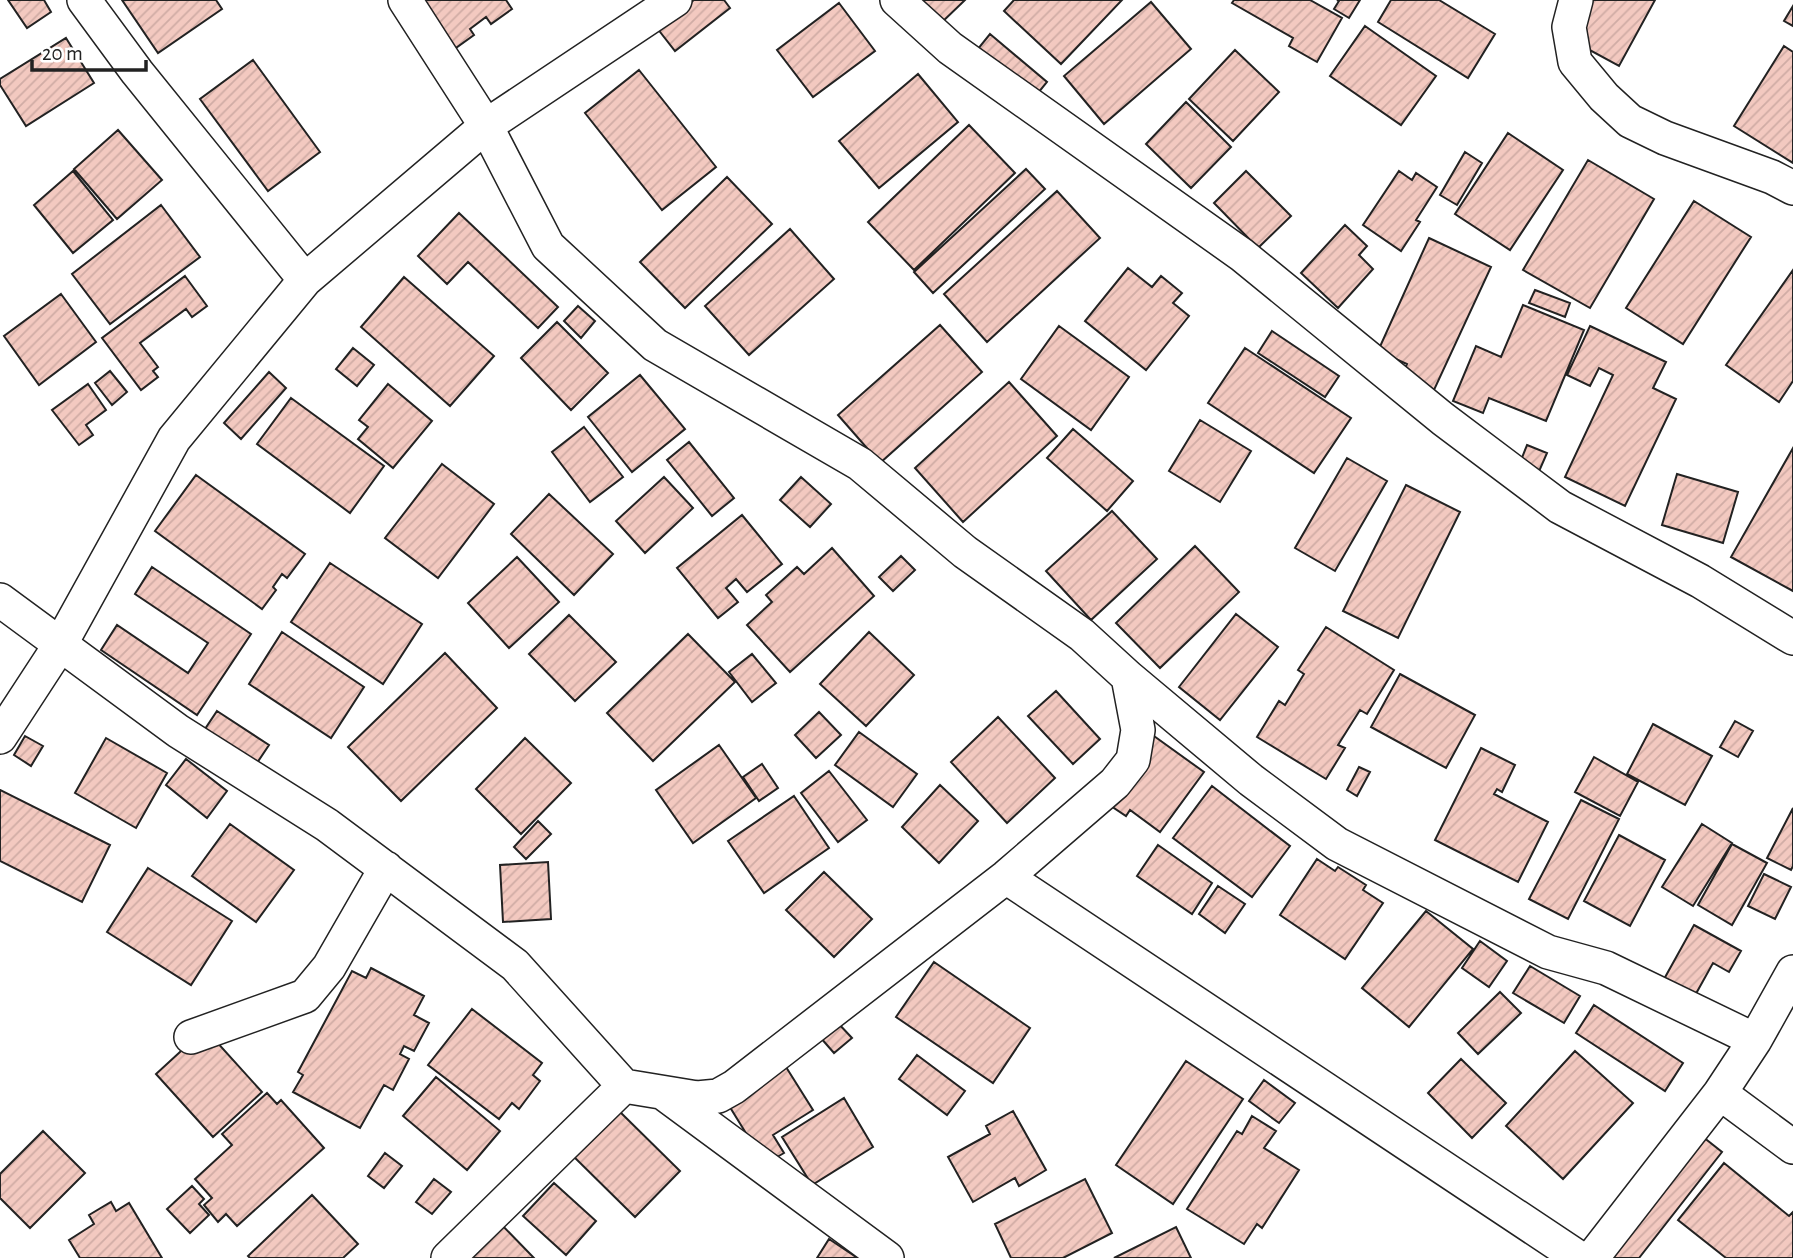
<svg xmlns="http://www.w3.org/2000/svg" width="1793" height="1258" font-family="'Alegreya Sans',sans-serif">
<defs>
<pattern id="building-hatch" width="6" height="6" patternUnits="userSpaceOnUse" patternTransform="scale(1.75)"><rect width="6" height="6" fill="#f3c9c0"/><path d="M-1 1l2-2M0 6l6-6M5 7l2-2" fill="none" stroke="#d0aca5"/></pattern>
</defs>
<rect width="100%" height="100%" fill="#fff"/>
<!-- building -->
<path fill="url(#building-hatch)" stroke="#222" stroke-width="2" d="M8,0H44L51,12L27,28Z
M122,0H216L222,9L158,53Z
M418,0H506L512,9L491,24L486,17L470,29L474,35L453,50Z
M694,0H724L730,8L675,51L657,28Z
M916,0H965L939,25Z
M1014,0H1122L1061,64L1004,11Z
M1234,0H1310L1342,18L1317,62L1289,46L1293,38L1232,3Z
M1337,0H1360L1349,18L1334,9L1339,1Z
M1391,0H1439L1495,34L1468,78L1378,22Z
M1581,0H1655L1619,66L1562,35Z
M1151,2L1191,49L1104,124L1064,76Z
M839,3L875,51L813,97L777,50Z
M1793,6V26L1784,21Z
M1365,26L1436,76L1401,125L1330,76Z
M990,34L1047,82L1034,98L977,50Z
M66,38L94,83L26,126L0,85V79Z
M1784,46L1793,52V163L1734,126Z
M1235,50L1279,92L1233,141L1189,99Z
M253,60L320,152L268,191L200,99Z
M639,70L716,167L662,210L585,113Z
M918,74L958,122L879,188L839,141Z
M1186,102L1231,147L1191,188L1146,144Z
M969,125L1015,173L914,270L868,222Z
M118,130L162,180L117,219L74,169Z
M1508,133L1563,170L1510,250L1455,214Z
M1465,152L1482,163L1457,205L1440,195Z
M1588,160L1654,199L1590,308L1523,270Z
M1026,169L1045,189L933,293L914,272Z
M73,171L113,220L73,253L34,205Z
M1246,171L1291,216L1258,248L1214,203Z
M1399,171L1412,180L1416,173L1437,187L1416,220L1420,222L1401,251L1363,225Z
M727,177L772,224L685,308L640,262Z
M1057,191L1100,238L987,342L944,294Z
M1694,201L1751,237L1683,344L1626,308Z
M161,205L200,257L110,324L72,274Z
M459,213L558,307L538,328L468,262L447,284L418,256Z
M1345,225L1367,246L1359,255L1373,269L1338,308L1301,273Z
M790,229L834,279L749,355L705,306Z
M1429,238L1491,267L1434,390L1402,375L1407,364L1378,351Z
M1128,268L1152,287L1161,276L1182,293L1173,303L1189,316L1146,370L1085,321Z
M1793,270V381L1779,402L1726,365Z
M185,276L207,306L192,317L186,309L140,343L158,367L153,371L158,377L141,390L102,338Z
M404,277L494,356L450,406L361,327Z
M1535,290L1570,303L1565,317L1529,303Z
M61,294L96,342L39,385L4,336Z
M1523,305L1584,330L1546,421L1489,398L1483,413L1453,401L1476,346L1501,357Z
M578,306L595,321L581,338L564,321Z
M557,322L608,373L571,410L521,358Z
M940,325L982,372L880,463L838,415Z
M1059,326L1129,377L1091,430L1021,379Z
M1590,326L1666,362L1653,388L1676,399L1625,506L1565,477L1613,375L1599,368L1590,386L1567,375Z
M1272,331L1339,376L1325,397L1258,353Z
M353,348L374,365L357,386L336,369Z
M1245,348L1351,418L1314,473L1208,403Z
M110,371L127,392L112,405L95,383Z
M269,372L286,388L241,439L224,423Z
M640,375L685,429L632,472L588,417Z
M1009,382L1057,436L963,522L915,468Z
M88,384L106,410L86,425L93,435L79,445L52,410Z
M388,384L432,421L393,468L358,439L368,427L359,420Z
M291,398L384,466L350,513L257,444Z
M1200,420L1251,451L1220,502L1169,471Z
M584,427L623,477L590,502L552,452Z
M1073,429L1133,481L1107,511L1047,458Z
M689,442L734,498L712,516L667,460Z
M1527,445L1547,453L1537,476L1518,468Z
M1793,448V591L1731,557Z
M1347,458L1387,481L1335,571L1295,548Z
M442,464L494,504L438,578L385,538Z
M1677,474L1738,492L1723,543L1662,525Z
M196,475L305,554L287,578L282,574L273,587L276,590L262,609L155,531Z
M664,477L693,508L645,553L616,521Z
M801,477L831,504L810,527L780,500Z
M1406,485L1460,512L1398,638L1343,611Z
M549,494L613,554L574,595L511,534Z
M1112,511L1157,559L1091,620L1046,571Z
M742,515L782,564L747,592L736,579L726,588L738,602L718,618L677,568Z
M1195,546L1239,592L1160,668L1116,623Z
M832,548L874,596L790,672L747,625L772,602L766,595L797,567L804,574Z
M901,556L915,570L893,591L879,577Z
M517,557L559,602L509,648L468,603Z
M330,563L422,624L383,684L291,622Z
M152,567L251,634L197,715L101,650L117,625L188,673L208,643L135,594Z
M1236,614L1278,647L1220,720L1179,687Z
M569,615L616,662L575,701L529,654Z
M1326,627L1394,670L1367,714L1360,710L1338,745L1345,748L1326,779L1257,737L1279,701L1285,705L1304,674L1298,670Z
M282,632L364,687L331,738L249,684Z
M869,632L914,675L866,726L820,684Z
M688,634L735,682L653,761L607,713Z
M445,653L497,708L401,801L348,747Z
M752,654L776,683L752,702L729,672Z
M1400,674L1475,715L1446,768L1371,727Z
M1056,691L1100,739L1073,764L1028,716Z
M217,711L269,745L255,766L203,732Z
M819,712L841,735L816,758L795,735Z
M998,717L1055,778L1007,823L951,762Z
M1735,721L1753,731L1738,757L1720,747Z
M1653,724L1712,756L1685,805L1627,774Z
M1147,731L1204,772L1160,832L1130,810L1126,816L1099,798Z
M859,732L917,774L893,807L835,765Z
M25,736L43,746L31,766L14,755Z
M106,738L167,773L136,828L75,793Z
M525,738L571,783L521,834L476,789Z
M719,745L756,798L693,843L656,790Z
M1481,748L1515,765L1502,792L1497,789L1494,794L1548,822L1518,882L1435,840Z
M1594,757L1638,782L1620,816L1575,792Z
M186,759L227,791L207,818L166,785Z
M762,764L778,788L759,801L743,777Z
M1359,767L1370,772L1357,796L1347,790Z
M829,771L867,820L838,842L801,793Z
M940,785L978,821L939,863L902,827Z
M1212,786L1290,846L1252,897L1173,838Z
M0,790L110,845L82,902L0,861Z
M794,796L829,848L764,893L728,841Z
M1581,800L1619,819L1568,919L1529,899Z
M1793,808V866L1791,870L1767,858Z
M538,821L551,834L526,859L514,847Z
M230,824L294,870L256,922L192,876Z
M1702,824L1732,843L1693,906L1662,887Z
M1619,835L1665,860L1630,926L1584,901Z
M1732,844L1767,863L1732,925L1698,905Z
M1158,845L1212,883L1192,914L1137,876Z
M1317,859L1335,871L1338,867L1366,885L1363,890L1383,903L1345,959L1280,915Z
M548,862L551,919L503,922L500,865Z
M148,868L232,921L191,985L107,932Z
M824,872L872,919L834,957L786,910Z
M1764,874L1791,887L1775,919L1748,906Z
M1218,886L1245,904L1225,933L1199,914Z
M1426,911L1473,949L1409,1027L1362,988Z
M1694,925L1741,951L1729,972L1713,963L1693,999L1663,981Z
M1480,941L1507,961L1489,987L1462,968Z
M934,962L1030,1028L993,1083L896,1017Z
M1530,966L1580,996L1564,1023L1513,993Z
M371,968L424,996L414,1015L429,1023L414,1051L404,1046L400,1054L409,1059L393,1090L384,1085L360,1128L293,1092L303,1075L298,1072L352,971L366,978Z
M1500,992L1521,1013L1478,1054L1458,1033Z
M1594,1005L1683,1063L1665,1091L1576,1033Z
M472,1009L542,1063L533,1075L540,1081L519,1109L512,1103L499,1119L428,1065Z
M837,1022L852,1038L834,1053L820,1037Z
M205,1029L262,1092L213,1137L156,1074Z
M1575,1051L1633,1103L1563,1179L1506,1126Z
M917,1055L965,1091L947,1115L899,1079Z
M1461,1059L1506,1103L1472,1138L1428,1093Z
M1186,1061L1243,1099L1173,1204L1116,1165Z
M786,1067L813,1110L773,1135L784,1153L765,1164L728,1104Z
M436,1077L500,1131L467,1170L403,1116Z
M1264,1080L1295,1103L1279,1123L1249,1101Z
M267,1093L277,1104L281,1100L324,1148L237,1226L226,1214L218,1222L204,1205L212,1198L195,1179L232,1145L222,1134Z
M844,1098L873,1147L812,1185L782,1137Z
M613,1105L680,1171L635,1217L568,1151Z
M1013,1111L1046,1170L1019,1186L1015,1178L973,1202L948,1157L990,1134L986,1126Z
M1252,1116L1276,1131L1264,1148L1299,1170L1262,1228L1257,1224L1244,1244L1187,1209L1237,1131L1242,1134Z
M43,1131L85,1173L30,1228L0,1198V1174Z
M1698,1133L1722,1152L1639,1258H1601Z
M385,1153L402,1166L384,1188L368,1176Z
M1724,1163L1789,1216L1793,1212V1258H1726L1678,1220Z
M434,1179L451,1192L432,1214L416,1202Z
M1085,1179L1112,1233L1063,1258H1011L995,1224Z
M554,1183L596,1221L566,1255L523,1216Z
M192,1186L204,1199L199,1204L209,1215L190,1233L167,1209Z
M312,1195L358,1244L343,1258H250L248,1256Z
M111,1202L116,1211L129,1203L162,1258H80L69,1240L94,1224L89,1215Z
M497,1220L534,1258H457Z
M1176,1227L1191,1258H1114Z
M829,1239L856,1257V1258H817Z"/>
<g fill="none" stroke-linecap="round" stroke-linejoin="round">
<!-- minor casing -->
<g stroke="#222" stroke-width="36">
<path id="minor" d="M84,0L137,72L305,280
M897,0L950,48L1242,255L1443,419L1560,507L1700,581L1793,638
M1576,0L1569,27L1575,62L1604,97L1630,121L1665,138L1772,177L1793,188
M0,600L178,731L327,825L515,965L624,1086L697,1098L718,1096L734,1087L1006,877L1115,783L1133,760L1138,730L1128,677L1082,635L965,552L860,464L655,345L548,246L486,126L405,0
M1128,677L1251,780L1337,844L1548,952L1606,968L1755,1040
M0,737L60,645L174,439L305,280L486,126L675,0
M1006,877L1579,1258
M191,1037L305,996L329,967L386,868
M1720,1093L1793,1147
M666,1095L887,1258
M448,1258L624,1086
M1592,1258L1720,1093L1755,1040L1793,972"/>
</g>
<!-- minor -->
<use href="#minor" stroke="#fff" stroke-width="33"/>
</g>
<!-- scale -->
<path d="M32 60v10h114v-10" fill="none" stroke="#222222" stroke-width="3.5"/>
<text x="42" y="60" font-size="21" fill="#222222" stroke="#ffffff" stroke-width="5" paint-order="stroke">20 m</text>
</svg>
